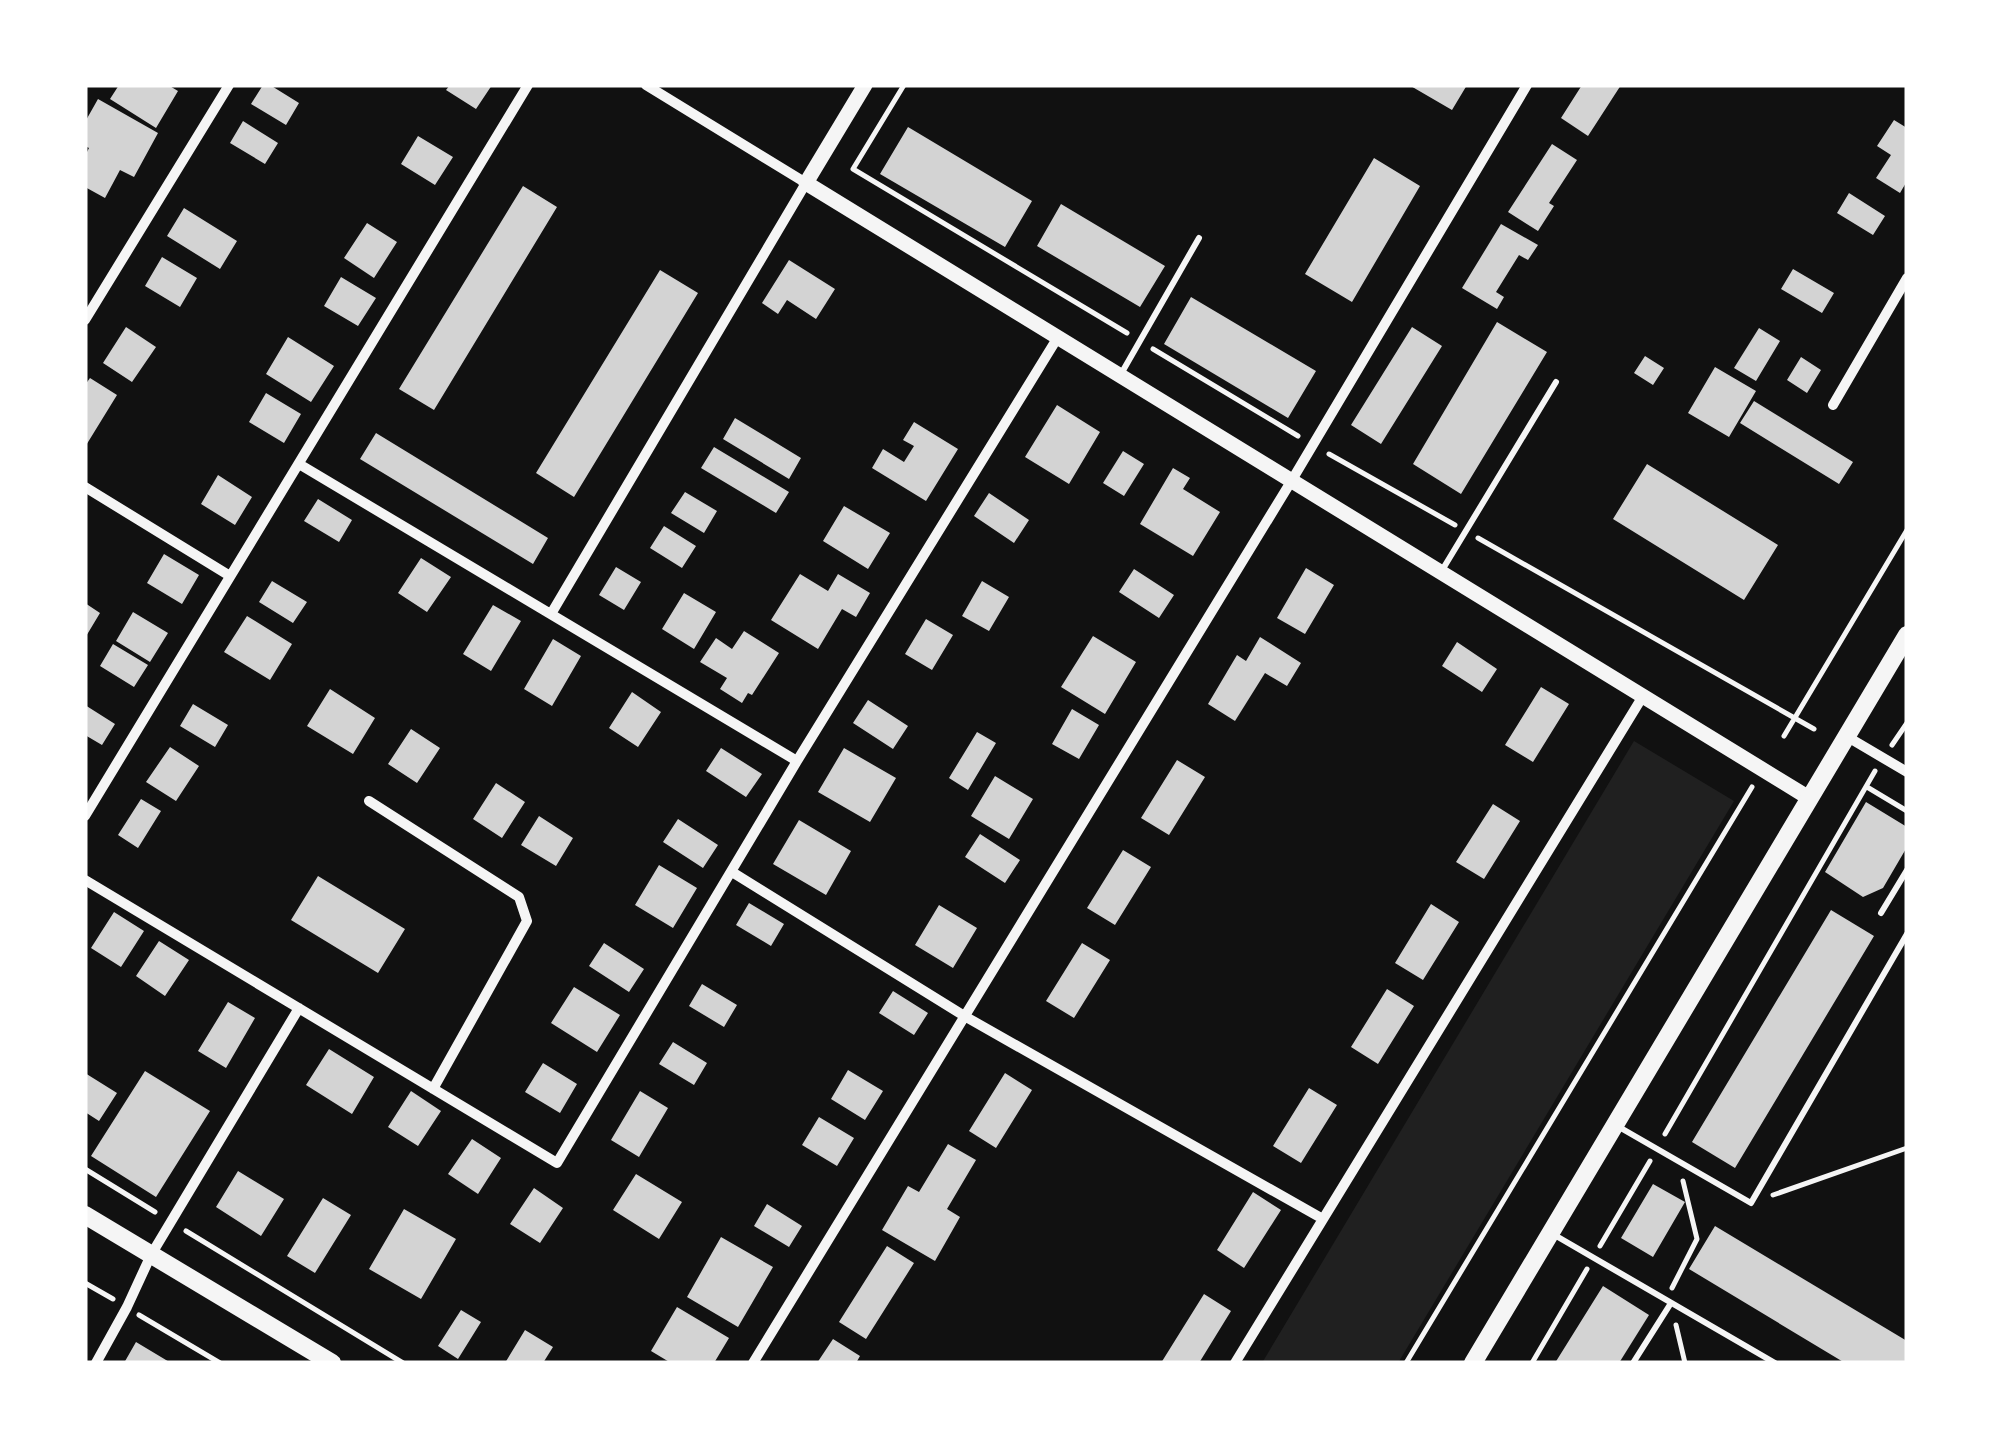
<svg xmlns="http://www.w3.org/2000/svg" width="1992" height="1448" font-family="'Roboto Condensed',sans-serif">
<rect width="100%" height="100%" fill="#111"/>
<!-- green -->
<path fill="#202020" d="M1634,741L1734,801L1398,1363H1262Z"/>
<!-- building -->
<path fill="#d3d3d3" d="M119,85H168L178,91L156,128L110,99Z
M263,85H270L299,103L286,125L251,104Z
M450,85H492L476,109L446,90Z
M1409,85H1467L1452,110Z
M1582,85H1621L1588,136L1561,118Z
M98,99L158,133L134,177L120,170L105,198L85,187V156L89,148L85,146V122Z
M1894,120L1907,128V181L1900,193L1876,178L1891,155L1877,146Z
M243,121L278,143L265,164L230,143Z
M908,127L1032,201L1005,247L880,174Z
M418,136L453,157L435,185L401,164Z
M1552,144L1577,160L1549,203L1554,206L1538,231L1508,212Z
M1374,158L1420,186L1352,302L1305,274Z
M523,186L557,207L434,410L399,389Z
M1849,193L1885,216L1873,235L1837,213Z
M1061,204L1165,266L1140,307L1037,246Z
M184,208L237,241L220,269L167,236Z
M367,223L397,242L374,278L344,258Z
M1501,224L1538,245L1528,260L1519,255L1496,292L1504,297L1497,309L1462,288Z
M162,257L197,278L180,307L145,286Z
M789,260L835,289L816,319L787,300L778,314L762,303Z
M1793,269L1834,293L1822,313L1781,289Z
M660,270L698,293L574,497L536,473Z
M341,277L376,298L358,326L324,306Z
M1191,297L1316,371L1288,418L1164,344Z
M1497,322L1547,352L1461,494L1413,464Z
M126,327L156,347L132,382L103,363Z
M1412,327L1442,346L1381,444L1351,425Z
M1759,328L1780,341L1756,381L1734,368Z
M288,337L334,366L311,402L266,374Z
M1645,356L1664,368L1653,385L1634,373Z
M1801,357L1821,370L1807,393L1787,380Z
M1715,367L1756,391L1729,437L1688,413Z
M90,378L117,395L85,447V385Z
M266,393L301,414L284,443L249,422Z
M1754,401L1853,462L1839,484L1740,423Z
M1057,405L1100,432L1069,484L1025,457Z
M735,418L801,458L789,479L723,439Z
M914,422L958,449L926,501L872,468L883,449L904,462L914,446L903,440Z
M376,433L548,538L533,564L360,459Z
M714,447L789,492L776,513L701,468Z
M1123,451L1144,464L1124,496L1103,483Z
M1647,464L1778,545L1744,600L1613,519Z
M1173,468L1190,478L1183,489L1220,512L1193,556L1140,524Z
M218,475L252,497L235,525L201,504Z
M685,492L717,511L704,533L671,513Z
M989,493L1029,520L1014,543L974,516Z
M318,499L352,520L339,542L304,521Z
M844,506L890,533L868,569L823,541Z
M664,526L696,546L682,568L650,548Z
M164,554L199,575L182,604L147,583Z
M421,558L451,577L427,612L398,593Z
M616,567L641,582L624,610L599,595Z
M1306,568L1334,585L1305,634L1277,618Z
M1134,569L1174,595L1159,618L1119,592Z
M800,574L828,591L838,574L870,593L856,617L842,609L818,649L771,620Z
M272,581L307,602L293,623L259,602Z
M982,581L1009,597L989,631L962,616Z
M684,593L716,612L694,649L662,629Z
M85,603L100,613L85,638Z
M493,605L521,621L491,671L463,654Z
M133,612L168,633L150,662L116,641Z
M247,616L292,644L270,680L224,652Z
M926,619L953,635L932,670L905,654Z
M744,631L779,653L752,695L748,693L742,703L720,689L727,678L700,662L716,638L732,649Z
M1093,636L1136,662L1105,714L1061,687Z
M1260,637L1301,663L1287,686L1265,673L1235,721L1208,704L1237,655L1246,661Z
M553,639L581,656L552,706L524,689Z
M1457,642L1497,669L1482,692L1442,666Z
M113,644L148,665L134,687L100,666Z
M1541,687L1569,704L1533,762L1505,745Z
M330,689L375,718L353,754L307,726Z
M632,692L661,712L638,747L609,728Z
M868,700L908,726L893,749L853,723Z
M193,704L228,725L215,747L180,726Z
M85,705L115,724L102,745L85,735Z
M1072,709L1099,725L1079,759L1052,744Z
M411,729L440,748L417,783L388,764Z
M977,732L996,743L968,790L949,778Z
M170,747L199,766L176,801L146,782Z
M721,748L762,774L746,797L706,771Z
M844,748L896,778L870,822L818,792Z
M1177,760L1205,777L1169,835L1141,818Z
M995,776L1033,799L1009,839L971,816Z
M496,783L525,802L502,838L473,819Z
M141,799L161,811L138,848L118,835Z
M1866,802L1907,827V847L1883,888L1863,897L1825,872Z
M1493,804L1520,821L1484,879L1456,862Z
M539,816L573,838L556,866L521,845Z
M678,819L718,845L703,868L663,842Z
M799,820L851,851L826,895L773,864Z
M980,834L1020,860L1005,883L965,857Z
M1123,850L1151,867L1115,925L1087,908Z
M659,865L697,888L673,928L635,905Z
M318,876L405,929L378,973L291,920Z
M749,903L784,924L771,946L736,925Z
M1431,904L1459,922L1423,980L1395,963Z
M939,905L977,928L953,968L915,945Z
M1831,910L1874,936L1735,1168L1692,1142Z
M114,912L144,931L121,967L91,948Z
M159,941L189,960L165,996L136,976Z
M604,943L644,969L629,992L589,966Z
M1082,943L1110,960L1074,1018L1046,1001Z
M702,984L737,1005L724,1027L689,1006Z
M574,987L620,1015L597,1052L551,1023Z
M1387,989L1414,1006L1378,1064L1351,1047Z
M893,991L928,1013L914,1035L879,1013Z
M228,1002L255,1018L226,1068L198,1051Z
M673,1042L707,1063L694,1085L659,1064Z
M329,1049L374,1077L352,1114L306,1085Z
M543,1063L577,1084L560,1113L525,1092Z
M848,1070L883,1091L865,1120L831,1099Z
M145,1071L210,1111L156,1197L91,1156Z
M85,1073L117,1093L99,1121L85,1112Z
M1005,1073L1032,1090L996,1148L969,1131Z
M1309,1088L1337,1105L1301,1163L1273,1146Z
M411,1091L441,1111L418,1146L388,1127Z
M640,1091L668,1108L639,1157L611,1140Z
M819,1117L854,1138L837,1166L802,1145Z
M472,1139L501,1158L478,1194L448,1174Z
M948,1144L976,1160L947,1209L960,1217L935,1261L882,1230L908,1186L919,1192Z
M238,1171L284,1199L261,1236L216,1207Z
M636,1174L682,1202L659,1239L613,1210Z
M1653,1184L1685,1202L1653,1257L1621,1238Z
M534,1188L563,1208L540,1243L510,1224Z
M1253,1192L1281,1210L1244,1268L1217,1250Z
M323,1198L351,1215L315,1273L287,1256Z
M767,1204L802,1226L789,1247L754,1226Z
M404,1209L456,1239L421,1299L369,1269Z
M1715,1226L1907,1341V1363H1845L1689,1269Z
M721,1237L773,1267L738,1327L687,1297Z
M887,1246L914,1263L866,1339L839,1322Z
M1603,1286L1649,1315L1619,1363H1555Z
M1204,1294L1231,1311L1199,1363H1161Z
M677,1307L729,1338L714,1363H671L651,1351Z
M461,1310L481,1322L458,1359L438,1346Z
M525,1330L553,1347L543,1363H505Z
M833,1339L860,1356L856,1363H817Z
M136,1342L171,1363H124Z"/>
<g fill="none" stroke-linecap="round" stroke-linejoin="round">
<!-- path -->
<path stroke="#f5f5f5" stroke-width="5" d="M904,85L853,169L1127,333
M1153,349L1298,436
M1329,454L1455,525
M1478,538L1814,729
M1784,736L1907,530
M1892,745L1907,723
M1867,787L1907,811
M1665,1134L1875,771
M85,1169L155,1212
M1773,1195L1907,1148
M186,1231L403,1363
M1600,1246L1650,1161
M85,1283L113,1299
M1672,1288L1697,1239L1683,1181
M139,1315L220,1363
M1676,1325L1685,1363
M1406,1363L1752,787
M1532,1363L1587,1269"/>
<!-- service -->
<path stroke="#f5f5f5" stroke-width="6" d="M1121,374L1199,238
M1441,572L1556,382
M1881,913L1907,870
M1619,1127L1751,1203L1907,934
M1551,1233L1775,1363
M1633,1363L1671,1303"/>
<!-- minor -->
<path stroke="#f5f5f5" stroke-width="10" d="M85,320L229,85
M1833,405L1907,278
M299,464L797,761
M85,487L230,576
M551,614L806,183L646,85
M1846,736L1907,772
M369,801L519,897L527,921L433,1089
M85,816L528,85
M732,872L966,1017L1323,1219
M85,880L557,1163L797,761L1058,337
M96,1363L127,1307L151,1255L299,1008
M753,1363L1292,480L1527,85
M1235,1363L1643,696"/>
<!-- tertiary -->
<path stroke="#f5f5f5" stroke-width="15" d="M865,85L806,183L1809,798"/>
<!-- secondary -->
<path stroke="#f5f5f5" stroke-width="18" d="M85,1215L332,1363
M1473,1363L1907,635"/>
</g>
<!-- border -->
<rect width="1992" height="1448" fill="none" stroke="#ffffff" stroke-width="175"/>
</svg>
